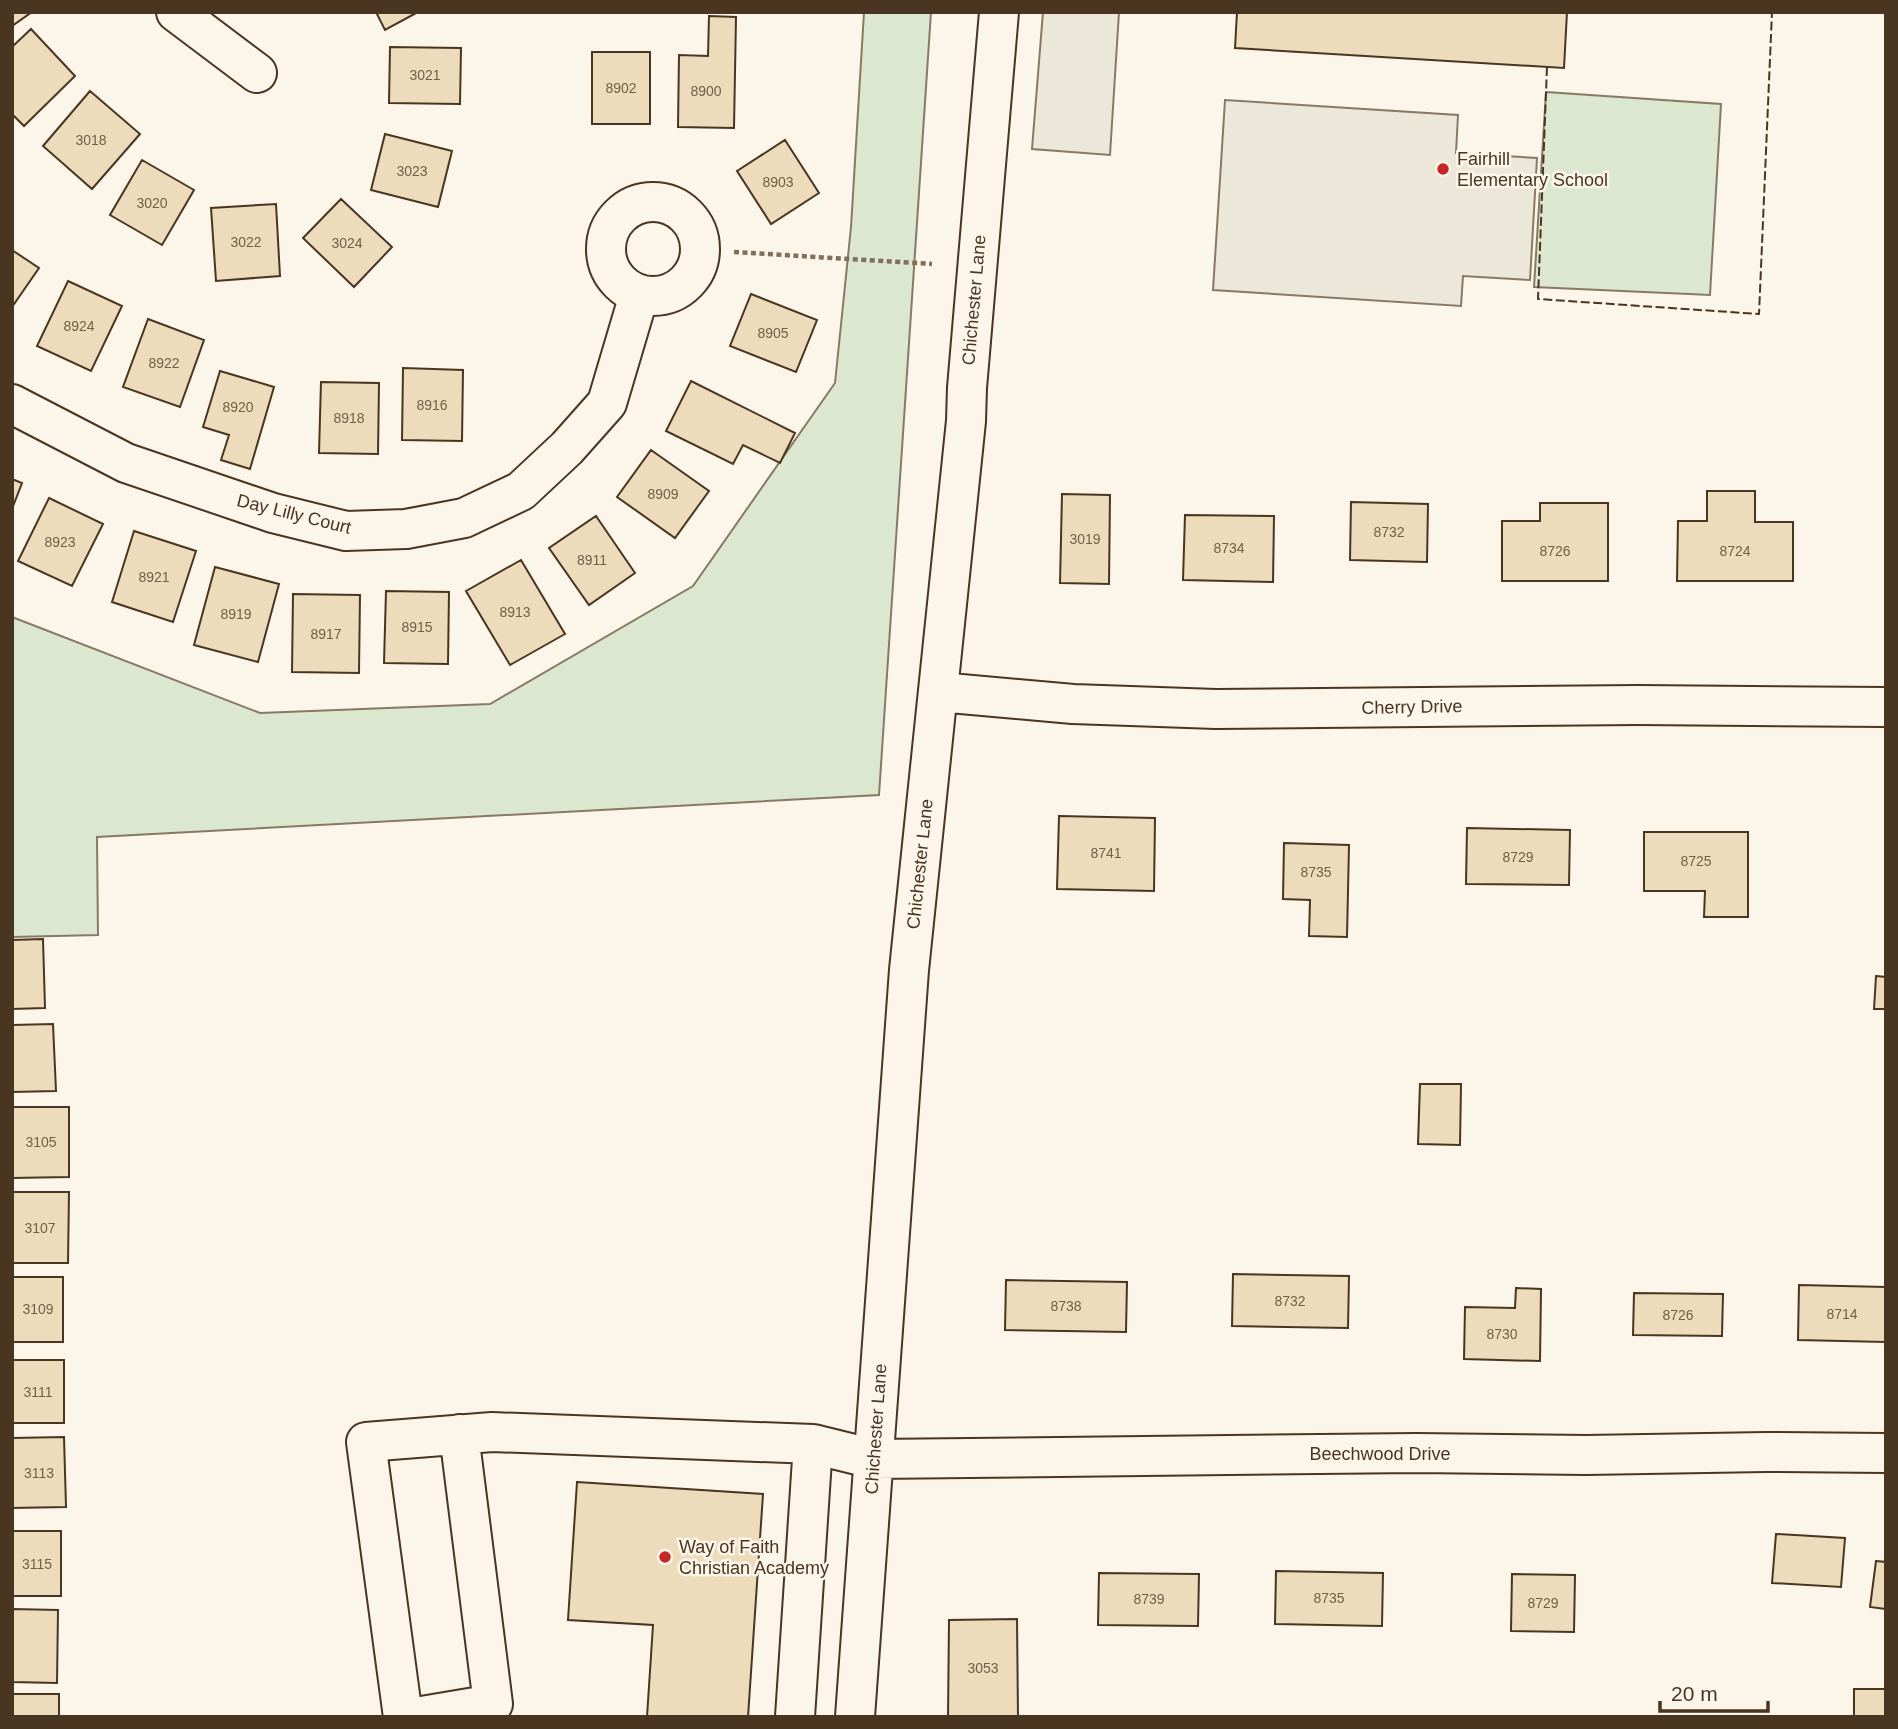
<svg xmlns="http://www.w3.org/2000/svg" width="1898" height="1729" font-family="Helvetica,sans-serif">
<rect width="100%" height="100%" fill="#fbf6e9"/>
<!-- green -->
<path fill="#dce7d0" stroke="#887966" stroke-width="2" d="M864,12H931L879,795L97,837L98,935L12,937V617L260,713L490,704L693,586L835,383L851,227Z
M1546,92L1721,104L1710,295L1534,287Z"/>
<!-- parking -->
<path fill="#ede7d9" stroke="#887966" stroke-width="2" d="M1043,12H1119L1110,155L1032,149Z
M1225,100L1458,115L1456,153L1537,158L1530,280L1463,276L1461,306L1213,290Z"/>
<!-- building -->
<path fill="#ecdcbc" stroke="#4a3520" stroke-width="2" d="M12,12H27L29,14L12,26Z
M376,12H418L385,30Z
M1237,12H1567L1564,68L1235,48Z
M709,16L736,17L734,128L678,127L679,55L708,56Z
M31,29L75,76L24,126L12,114V47Z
M390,47L461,48L460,104L389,103Z
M592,52H650V124H592Z
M90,91L140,134L92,189L43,146Z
M385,134L452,151L438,207L371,190Z
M785,140L819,193L771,224L737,171Z
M142,160L194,190L162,245L110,215Z
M341,199L392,247L354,287L303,238Z
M276,204L280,276L216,281L211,208Z
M12,250L39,268L12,307Z
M68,281L122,306L91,371L37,346Z
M751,294L817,320L796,372L730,346Z
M148,319L204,340L180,407L123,387Z
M403,368L463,370L462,441L402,440Z
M220,371L274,387L250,469L221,460L229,435L203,427Z
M691,381L795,433L780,463L743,445L733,464L666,431Z
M321,382L379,383L378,454L319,453Z
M651,450L709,491L675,538L617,497Z
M12,479L22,483L12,509Z
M1707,491H1755V522H1793V581H1677L1678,521H1707Z
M1062,494L1110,495L1109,584L1060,583Z
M49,498L103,524L72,586L18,561Z
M1351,502L1428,504L1427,562L1350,560Z
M1540,503H1608V581H1502V521H1540Z
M1185,515L1274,516L1273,582L1183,580Z
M596,516L635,573L589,605L549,548Z
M134,531L196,551L173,622L112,602Z
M521,560L565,634L510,665L466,591Z
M215,567L279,584L258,662L194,645Z
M386,591L449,592L448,664L384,663Z
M293,594L360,595L359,673L292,672Z
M1059,816L1155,818L1154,891L1057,889Z
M1467,828L1570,830L1569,885L1466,884Z
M1644,832H1748V917H1704L1705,891H1644Z
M1284,843L1349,845L1347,937L1309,936L1310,900L1283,899Z
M43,939L45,1008L12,1009V940Z
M1876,976L1886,977V1009H1874Z
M53,1024L56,1091L12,1092V1025Z
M1420,1084H1461L1460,1145L1418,1144Z
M12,1107H69V1177L12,1178Z
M12,1192H69L68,1263H12Z
M1233,1274L1349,1276L1348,1328L1232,1326Z
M12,1277H63V1342H12Z
M1006,1280L1127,1282L1126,1332L1005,1330Z
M1799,1285L1886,1287V1342L1798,1340Z
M1516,1288L1541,1289L1540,1361L1464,1359L1465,1307L1515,1308Z
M1634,1293L1723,1294L1722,1336L1633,1335Z
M12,1360H64V1423H12Z
M64,1437L66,1507L12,1508V1438Z
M577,1482L763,1494L748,1717H647L653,1625L568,1620Z
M12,1531H61V1596H12Z
M1776,1534L1845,1538L1841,1587L1772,1583Z
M1876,1561L1886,1562V1609L1870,1607Z
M1276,1571L1383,1573L1382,1626L1275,1624Z
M1099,1573L1199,1574L1198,1626L1098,1625Z
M1512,1574L1575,1575L1574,1632L1511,1631Z
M12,1609L58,1610L57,1683L12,1682Z
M1017,1619L1018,1717H948L949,1620Z
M1854,1689H1886V1717H1854Z
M12,1694H59V1717H12Z"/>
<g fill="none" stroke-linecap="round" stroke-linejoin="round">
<!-- minor casing -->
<g stroke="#4a3520" stroke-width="42">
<path id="minor" d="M176,12L257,73
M606 249a47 47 0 1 1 94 0a47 47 0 1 1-94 0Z
M12,404L126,463L273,513L346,531L406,529L464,518L521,491L567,448L607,403L639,295
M939,692L1073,704L1216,709L1638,705L1886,707
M813,1444L874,1459L1416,1453L1586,1455L1766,1452L1886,1453
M403,1717L366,1442L492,1432L813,1444L795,1717
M416,1717L493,1704L459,1434
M855,1717L909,970L966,421L967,388L999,12"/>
</g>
<!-- path -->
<path stroke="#7f6f5c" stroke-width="4.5" stroke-dasharray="5 3.5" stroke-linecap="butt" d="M734,252L932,264"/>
<!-- minor -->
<use href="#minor" stroke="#fbf6e9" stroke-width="38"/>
<!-- fence -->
<path stroke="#4a3520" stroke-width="2" stroke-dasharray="9 3.5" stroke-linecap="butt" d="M1547,67L1538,299L1759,314L1772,12"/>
</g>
<!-- markers -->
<g fill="#c62828" stroke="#fbf6e9" stroke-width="2.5">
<circle cx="1443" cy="169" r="7"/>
<circle cx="665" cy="1557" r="7"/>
</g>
<g text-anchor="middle" stroke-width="5" stroke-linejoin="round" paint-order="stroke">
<!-- number labels -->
<g font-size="14" fill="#725f47">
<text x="425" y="80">3021</text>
<text x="621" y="93">8902</text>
<text x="706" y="96">8900</text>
<text x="91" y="145">3018</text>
<text x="412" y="176">3023</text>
<text x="778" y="187">8903</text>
<text x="152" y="208">3020</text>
<text x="246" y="247">3022</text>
<text x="347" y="248">3024</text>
<text x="79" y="331">8924</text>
<text x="773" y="338">8905</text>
<text x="164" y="368">8922</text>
<text x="432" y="410">8916</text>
<text x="238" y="412">8920</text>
<text x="349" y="423">8918</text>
<text x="663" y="499">8909</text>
<text x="1389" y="537">8732</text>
<text x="1085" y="544">3019</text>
<text x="60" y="547">8923</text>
<text x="1229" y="553">8734</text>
<text x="1555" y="556">8726</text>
<text x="1735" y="556">8724</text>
<text x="592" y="565">8911</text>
<text x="154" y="582">8921</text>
<text x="515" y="617">8913</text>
<text x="236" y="619">8919</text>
<text x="417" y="632">8915</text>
<text x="326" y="639">8917</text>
<text x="1106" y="858">8741</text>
<text x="1518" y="862">8729</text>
<text x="1696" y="866">8725</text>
<text x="1316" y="877">8735</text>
<text x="41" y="1147">3105</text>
<text x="40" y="1233">3107</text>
<text x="1290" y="1306">8732</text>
<text x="1066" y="1311">8738</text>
<text x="38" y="1314">3109</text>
<text x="1842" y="1319">8714</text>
<text x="1678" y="1320">8726</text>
<text x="1502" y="1339">8730</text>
<text x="38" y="1397">3111</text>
<text x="39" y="1478">3113</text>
<text x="37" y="1569">3115</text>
<text x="1329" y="1603">8735</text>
<text x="1149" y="1604">8739</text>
<text x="1543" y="1608">8729</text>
<text x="983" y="1673">3053</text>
</g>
<!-- poi labels -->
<g font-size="18" fill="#4a3520" stroke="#fbf6e9" text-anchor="start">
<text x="1457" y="165">Fairhill<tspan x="1457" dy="21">Elementary School</tspan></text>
<text x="679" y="1553">Way of Faith<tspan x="679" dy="21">Christian Academy</tspan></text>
</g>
<!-- street labels -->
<g font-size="18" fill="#4a3520" stroke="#fbf6e9">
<text transform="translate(974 300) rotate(-85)" y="6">Chichester Lane</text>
<text transform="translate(294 514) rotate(14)" y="6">Day Lilly Court</text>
<text transform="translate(1412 707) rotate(-1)" y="6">Cherry Drive</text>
<text transform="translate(920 864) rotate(-84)" y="6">Chichester Lane</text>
<text transform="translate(876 1429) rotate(-86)" y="6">Chichester Lane</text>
<text x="1380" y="1460">Beechwood Drive</text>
</g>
</g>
<!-- border -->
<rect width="1898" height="1729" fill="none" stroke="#4a3520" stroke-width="28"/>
<!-- scale -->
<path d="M1660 1701v10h108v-10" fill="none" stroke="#4a3520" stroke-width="3.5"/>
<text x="1671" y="1701" font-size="21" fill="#4a3520" stroke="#fbf6e9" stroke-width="5" paint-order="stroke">20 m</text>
</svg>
